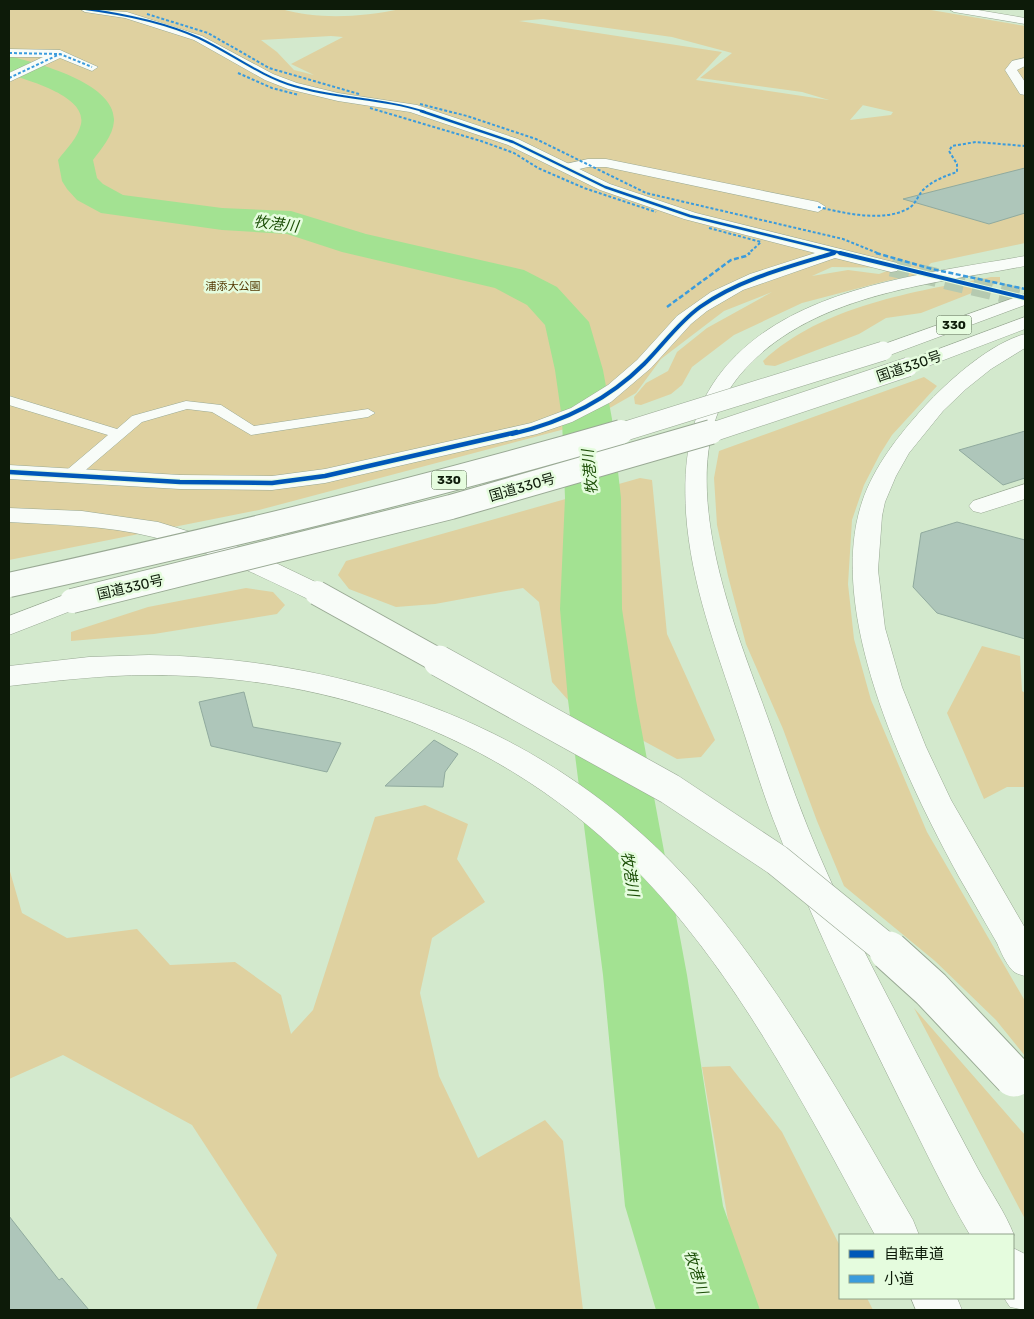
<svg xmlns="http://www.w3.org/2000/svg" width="1034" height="1319" font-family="Rubik,'Noto Sans JP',sans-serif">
<rect width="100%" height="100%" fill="#d3e9cd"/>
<!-- green -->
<path fill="#dfd1a0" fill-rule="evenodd" d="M9,9H281C320,20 361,17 401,9H925L1025,26V243L931,263L921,274L886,281L802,303L734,335L692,367L682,385L671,394L641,405L635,404L634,397L646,383L668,371L677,352L707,328L772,292L724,311L661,359L636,393L580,425L259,510L9,560ZM543,19L672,37L732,53L700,78L802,92L829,100L696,80L722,52L519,21ZM331,36L343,37L291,64L314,75L294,70L277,52L261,40ZM858,104L893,112L891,115L850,120L863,105ZM832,267L895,268L879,274L848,270L812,276Z
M991,277H1000V282L921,313L886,318L859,334L775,366L765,365L763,361C823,305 914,292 991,277Z
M924,377L937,386L892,435L880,454L864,485L852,520L848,584L854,639L871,700L927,832L1025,1001V1056L996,1020L935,961L844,886L817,821L783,729L746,644L728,576L717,525L714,478L719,451Z
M640,478L652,480L667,634L715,740L701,757L677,759L568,700L552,682L539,602L523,588L435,604L396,607L349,589L338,575L346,561Z
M246,588L273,592L285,605L277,614L154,634L71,641V632L148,607Z
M982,646L1020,656L1022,691L1025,693V787H1007L984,799L947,713Z
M425,805L468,824L457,859L485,902L432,938L420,993L439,1076L478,1158L545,1120L563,1141L583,1310H256L277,1255L192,1125L63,1055L9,1079V868L22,913L67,938L137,929L170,965L235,962L281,995L291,1034L313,1010L375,817Z
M914,1008L1025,1135V1219Z
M730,1066L782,1132L840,1246V1298H867L873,1310H757L731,1238L702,1067Z"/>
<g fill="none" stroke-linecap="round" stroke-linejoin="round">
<!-- river -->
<path fill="#a3e292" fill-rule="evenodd" d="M9,56C37,63 116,83 114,121C113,136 101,149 93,160L97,178L103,184L123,195L222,208L291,211L366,234L524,270L557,287L589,322L603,370L612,419L621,498L622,609L636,700L687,975L723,1206L760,1310H656L625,1206L603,975L568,700L560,609L565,498L562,419L555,370L545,325L527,305L495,288L342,252L287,234L222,230L101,213L77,200L67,189L62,181L58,160C66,149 78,138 81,124C87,96 29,81 9,74Z"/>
</g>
<!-- building -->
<path fill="#aec6ba" stroke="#90aa9e" d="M1025,168V213L989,224L903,199Z
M1025,431V478L1003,485L959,450Z
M957,522L1025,540V639L937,613L913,587L921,533Z
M244,692L253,727L341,743L327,772L211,746L199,702Z
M434,740L458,754L445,772L443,787L385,786Z
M9,1216L59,1280L62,1278L89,1310H9Z"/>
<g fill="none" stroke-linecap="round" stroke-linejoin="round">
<!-- secondary-tunnel -->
<path stroke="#b5cab0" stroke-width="19" stroke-dasharray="19 9" stroke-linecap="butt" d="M891,267L1025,298"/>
<!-- lane casing -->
<g stroke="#99a994" stroke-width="1">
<path id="lane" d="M9,396L117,429L132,416L186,401L221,405L254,426L368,409L375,413L368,417L251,435L212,412L187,409L142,422L74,480H62L60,477L62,474L108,435L9,405Z"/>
</g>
<!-- street casing -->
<g stroke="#99a994" stroke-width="1">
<path id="street" d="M9,49L60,50L98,67L92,71L60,58L9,82V73L43,57H9Z
M1025,58V66L1017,70L1025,82V95L1020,94L1005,70L1012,61Z
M588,159H606L818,202L826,207L818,212L606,167H588L566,172L559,168L561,165Z
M1025,484V499L981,513L973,511L969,506L973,501Z"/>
</g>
<!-- secondary casing -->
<g stroke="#99a994" stroke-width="1">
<path id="secondary" d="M80,9L127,12L202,36L273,74L297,83L338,93L417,105L518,139L610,184L696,213L897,263L900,267L897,271L891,272L835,258L743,290L707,311L691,324L651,368L611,402L572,422L537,434L325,483L272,490L180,489L9,479V465L180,475L272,476L325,469L531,423L571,408L608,385L637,360L677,316L711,292L750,274L815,253L684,219L600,190L508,145L410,112L338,101L288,89L265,80L194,40L125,18L85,12Z
M949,9H972L1025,18V24L954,12Z
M1025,256V266C929,285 807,294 739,376C670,460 728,610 761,699C777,742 791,786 808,828C833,890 863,950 894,1009C921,1063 950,1116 978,1169C990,1191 1005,1212 1014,1235L1013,1238V1235H970C944,1191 923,1145 900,1100C856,1011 812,921 777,829C762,792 751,753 738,715C716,648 691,585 686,513C683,461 689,412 723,370C791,286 926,274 1025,256Z
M1025,334V348L991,369L966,389L943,411L909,453L896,476L885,502L882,516L878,570L885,628L902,687L926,747L951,800L1025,928V976C1021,975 1014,973 1012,970C1005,962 1001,952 997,943C984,921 972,899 959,877C906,780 825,613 862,502C874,466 899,435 924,407C948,381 990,343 1025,334Z
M9,508L82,511L158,522L249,550L326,587L330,593L326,599L317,602L308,599C258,575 208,550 153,537C105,525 57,525 9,522Z
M149,655C366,659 569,734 710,905C790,1001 850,1112 913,1220L919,1235H875C817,1129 761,1019 684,924C550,756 362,675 149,675C102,675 55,681 9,686V666L89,657Z
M1013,1248L1025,1254V1310L1010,1307L1004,1298H1013Z
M911,1298H957L962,1310H916Z"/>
</g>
<!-- highway casing -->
<g stroke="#99a994" stroke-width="1">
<path id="highway" d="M1025,294V305L890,355H876L873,351L876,347Z
M1025,317V329L915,371L908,373L901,371L898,367L901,363Z
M72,592L81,595L85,601L81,607L9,635V616Z"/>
</g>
<!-- lane -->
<use href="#lane" fill="#f8fcf8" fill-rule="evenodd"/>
<!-- street -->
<use href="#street" fill="#f8fcf8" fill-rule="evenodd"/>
<!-- secondary -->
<use href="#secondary" fill="#f8fcf8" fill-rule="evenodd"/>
<!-- highway -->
<use href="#highway" fill="#f8fcf8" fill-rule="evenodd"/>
<!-- secondary-bridge-far2 casing -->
<g stroke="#99a994" stroke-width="26" stroke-linecap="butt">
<path id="secondary-bridge-far2" d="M317,593L441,662"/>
</g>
<!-- secondary-bridge-far1 casing -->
<g stroke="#99a994" stroke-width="32" stroke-linecap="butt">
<path id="secondary-bridge-far1" d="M439,661L670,789L777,860L890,952"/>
</g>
<!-- secondary-bridge casing -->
<g stroke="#99a994" stroke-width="41" stroke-linecap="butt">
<path id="secondary-bridge" d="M889,951L931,989L1014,1077"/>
</g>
<!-- highway-bridge-far1 casing -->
<g stroke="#99a994" stroke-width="20" stroke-linecap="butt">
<path id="highway-bridge-far1" d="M616,434L883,351
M707,434L908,367"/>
</g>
<!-- highway-bridge casing -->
<g stroke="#99a994" stroke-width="26" stroke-linecap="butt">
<path id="highway-bridge" d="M9,585C214,540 418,491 621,432
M72,601L451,507L711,432"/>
</g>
<!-- secondary-bridge-far2 -->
<use href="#secondary-bridge-far2" stroke="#f8fcf8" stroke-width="24"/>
<!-- secondary-bridge-far1 -->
<use href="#secondary-bridge-far1" stroke="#f8fcf8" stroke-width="31"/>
<!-- secondary-bridge -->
<use href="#secondary-bridge" stroke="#f8fcf8" stroke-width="39"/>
<!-- highway-bridge-far1 -->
<use href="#highway-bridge-far1" stroke="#f8fcf8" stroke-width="19"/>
<!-- highway-bridge -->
<use href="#highway-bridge" stroke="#f8fcf8" stroke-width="24"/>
<!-- quiet-far1 -->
<path stroke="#3a9bdd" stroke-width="2" stroke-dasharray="3 2" stroke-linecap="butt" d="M147,14L208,33L269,68L359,94
M9,53L60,54L92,67
M238,73L272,88L299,95
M9,78L60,54
M420,104L467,116L536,139L646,193L843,239L880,254
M370,108L481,141L514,153L538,168L584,188L656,212
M818,207C844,213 884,223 909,208C916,204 918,195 923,190C932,181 945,176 957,172V164L949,151L952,146L976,142L1025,146
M709,228L761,242L748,254"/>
<!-- quiet -->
<path stroke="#3a9bdd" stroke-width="2.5" stroke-dasharray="5 2.5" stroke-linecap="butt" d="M876,253L932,269L1025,289
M667,307L731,260L746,256L750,253"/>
<!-- cycleway-far3 casing -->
<g stroke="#e5fcde" stroke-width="3">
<path id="cycleway-far3" d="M85,9C123,14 164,22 199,38C231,53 260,76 294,86C337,99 383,98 425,112"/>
</g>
<!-- cycleway-far2 casing -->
<g stroke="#e5fcde" stroke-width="4.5">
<path id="cycleway-far2" d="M421,111L513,142L605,187L690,216L845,254
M830,254L836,252"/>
</g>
<!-- cycleway-far1 casing -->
<g stroke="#e5fcde" stroke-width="6">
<path id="cycleway-far1" d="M840,253L1025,298
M512,434C563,422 607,401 644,364C663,345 678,323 700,307C740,279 788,267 834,253"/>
</g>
<!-- cycleway casing -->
<g stroke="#e5fcde" stroke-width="7">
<path id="cycleway" d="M9,472L180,482L272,483L325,476L517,432"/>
</g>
<!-- cycleway-far3 -->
<use href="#cycleway-far3" stroke="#0057b8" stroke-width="2"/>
<!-- cycleway-far2 -->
<use href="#cycleway-far2" stroke="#0057b8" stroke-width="2.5"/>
<!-- cycleway-far1 -->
<use href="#cycleway-far1" stroke="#0057b8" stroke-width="4"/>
<!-- cycleway -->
<use href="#cycleway" stroke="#0057b8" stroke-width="4.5"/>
</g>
<g text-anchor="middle" stroke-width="5" stroke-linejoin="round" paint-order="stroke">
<!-- far-park labels -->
<g font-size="11" fill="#513600" stroke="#e5fcde">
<text x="233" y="290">浦添大公園</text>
</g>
<!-- shield labels -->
<g fill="#e5fcde" stroke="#4e5e49" stroke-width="1">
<rect x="936.5" y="315.5" width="35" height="19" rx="4"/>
<rect x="431.5" y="470.5" width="35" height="19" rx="4"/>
</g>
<g font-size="12" font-weight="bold" fill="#0d1b09">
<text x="954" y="329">330</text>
<text x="449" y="484">330</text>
</g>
<!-- street labels -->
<g font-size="14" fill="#0d1b09" stroke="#e5fcde">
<text transform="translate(909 366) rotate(-19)" y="5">国道330号</text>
<text transform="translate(522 487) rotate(-16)" y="5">国道330号</text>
<text transform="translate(130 587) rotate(-13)" y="5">国道330号</text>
</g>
<!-- water labels -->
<g font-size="15" font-style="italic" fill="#1b4e06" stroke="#e5fcde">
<text transform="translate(276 224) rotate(7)" y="5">牧港川</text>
<text transform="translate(590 472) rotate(-96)" y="5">牧港川</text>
<text transform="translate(630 874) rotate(81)" y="5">牧港川</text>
<text transform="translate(696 1272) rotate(72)" y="5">牧港川</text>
</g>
</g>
<!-- border -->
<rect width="1034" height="1319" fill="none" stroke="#0d1b09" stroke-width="20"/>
<!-- legend -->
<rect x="839" y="1234" width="175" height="65" fill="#e5fcde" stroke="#8fa289"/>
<rect x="849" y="1250" width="25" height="8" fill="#0057b8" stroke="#8fa289"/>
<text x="884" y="1259" font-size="15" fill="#0d1b09">自転車道</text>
<rect x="849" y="1275" width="25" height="8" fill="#3a9bdd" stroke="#8fa289"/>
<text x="884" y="1284" font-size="15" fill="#0d1b09">小道</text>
</svg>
